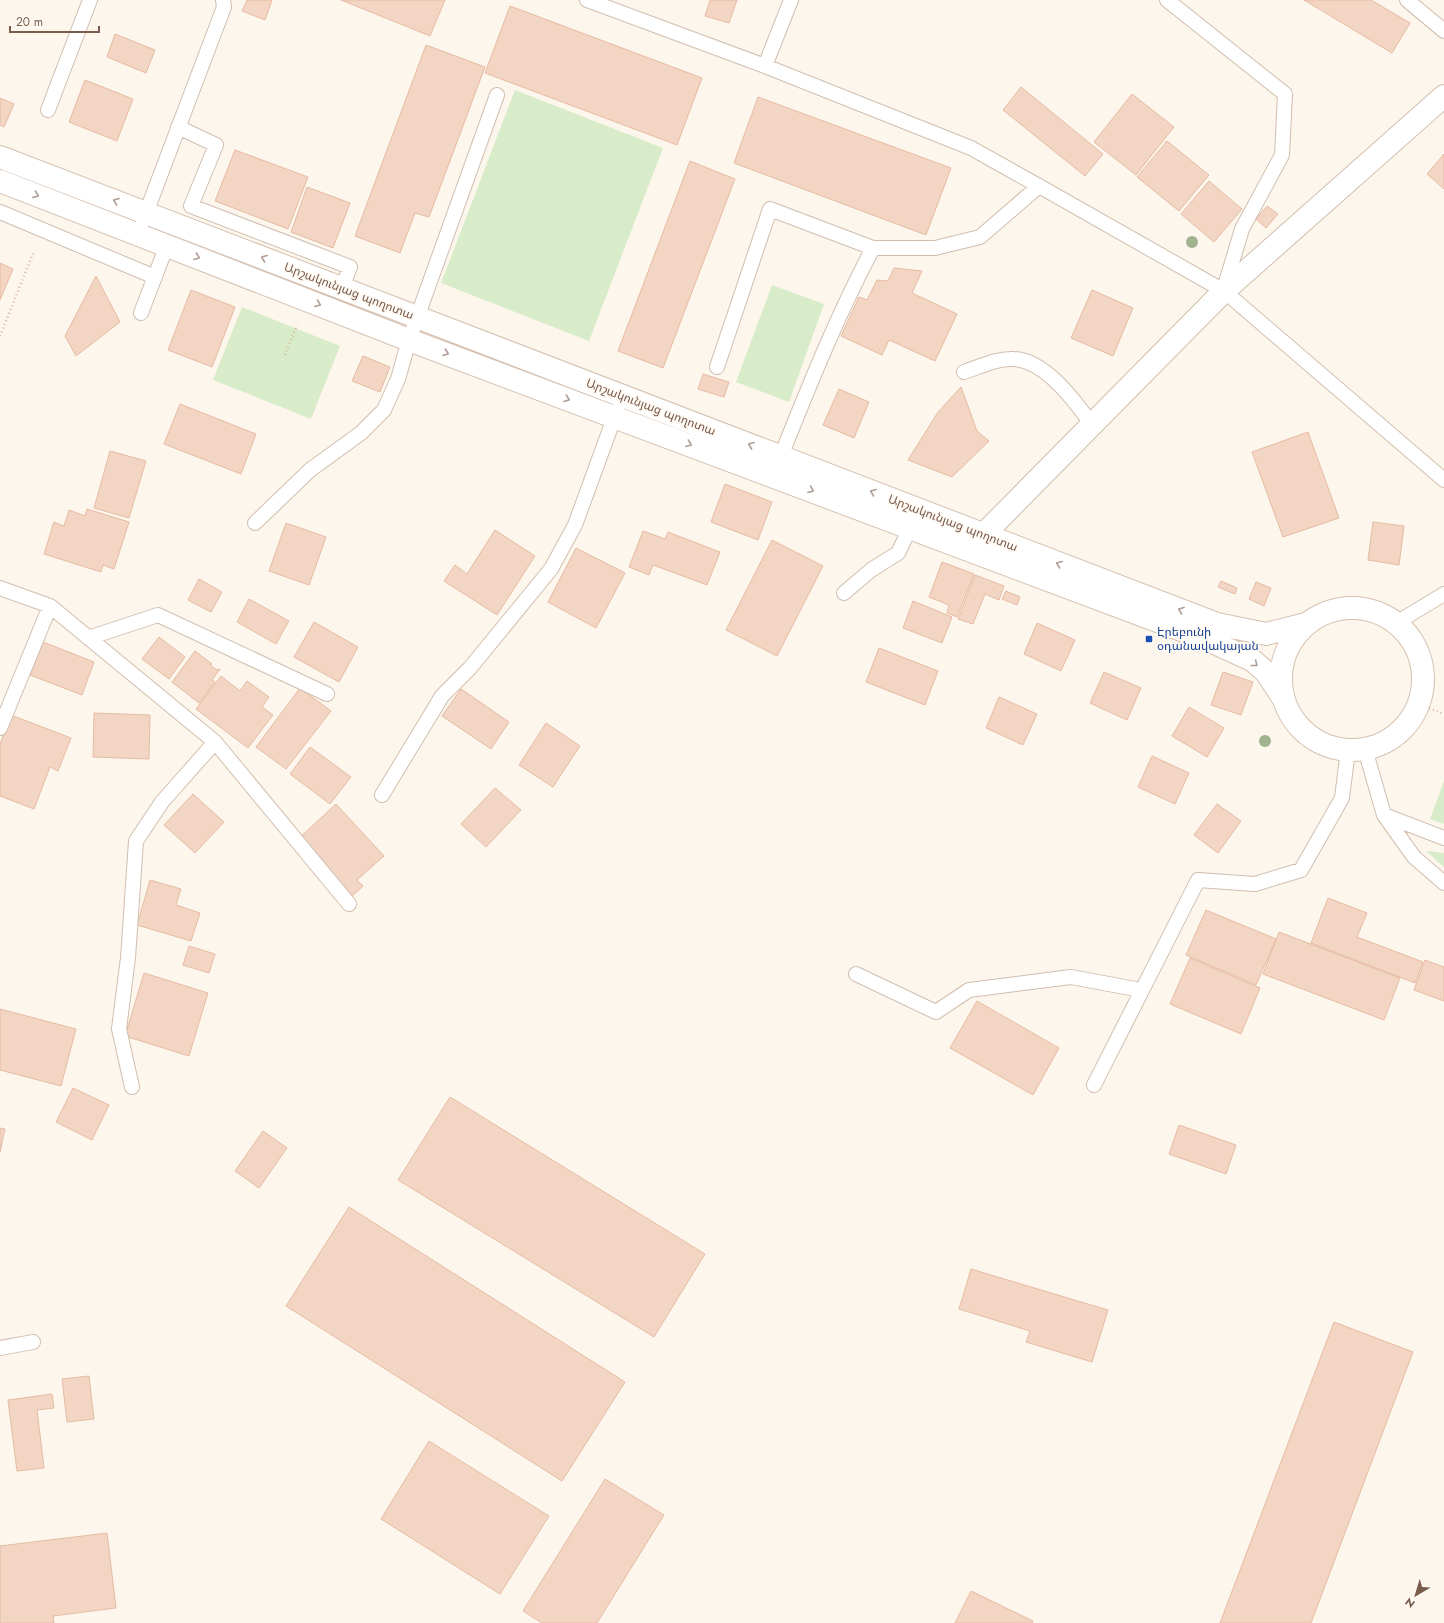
<svg xmlns="http://www.w3.org/2000/svg" width="1444" height="1623" font-family="Jost,'Noto Sans Armenian',sans-serif">
<rect width="100%" height="100%" fill="#fdf6ec"/>
<!-- green -->
<path fill="#d8ecc9" d="M515,90L663,148L589,341L441,283Z
M772,285L824,304L789,402L736,382Z
M242,307L340,346L311,419L213,380Z
M1444,781V824L1430,819Z
M1426,851L1444,853V867Z"/>
<!-- building -->
<path fill="#f3d5c3" stroke="#e6bba3" d="M247,0H272L265,20L242,11Z
M341,0H445L430,36Z
M710,0H737L729,23L705,16Z
M1304,0H1371L1410,23L1392,53Z
M510,6L702,78L677,145L485,73Z
M115,34L155,50L146,73L107,57Z
M426,45L485,67L429,217L415,213L400,253L355,236Z
M85,80L133,99L117,141L69,122Z
M1021,87L1103,154L1085,176L1003,110Z
M1132,94L1174,127L1136,175L1094,142Z
M758,97L951,168L926,235L734,163Z
M0,98L14,104L4,127L0,125Z
M1167,141L1209,175L1179,211L1137,177Z
M235,150L308,177L288,229L215,201Z
M1444,154V189L1427,174Z
M690,161L735,179L663,368L618,351Z
M1209,181L1242,209L1214,242L1181,214Z
M307,187L350,203L333,248L291,232Z
M1267,206L1278,214L1266,228L1256,219Z
M0,263L13,269L0,300Z
M894,268L922,271L912,293L957,314L935,361L889,340L882,355L841,336L859,297L867,300L877,280L888,281Z
M96,276L120,322L76,356L65,336Z
M191,290L235,307L212,367L168,350Z
M1092,290L1133,308L1113,356L1071,338Z
M363,356L390,367L380,392L352,381Z
M703,374L729,382L724,397L698,389Z
M961,387L977,431L989,441L952,477L908,460L938,412Z
M839,389L869,402L854,438L823,425Z
M180,404L256,434L241,474L164,444Z
M1308,432L1339,518L1283,537L1252,452Z
M110,451L146,461L129,518L94,508Z
M725,484L772,502L758,540L711,522Z
M87,509L129,522L114,569L103,565L101,572L44,554L54,522L64,526L69,510L85,516Z
M1373,522L1404,526L1399,565L1368,560Z
M286,523L326,537L309,585L269,571Z
M495,530L535,556L497,615L444,581L455,565L467,574Z
M643,531L665,539L668,532L720,552L707,585L653,565L649,575L629,567Z
M772,540L823,566L777,656L726,630Z
M576,548L625,573L596,628L548,602Z
M942,562L974,574L957,617L947,613L949,605L929,597Z
M975,575L1004,586L999,600L985,594L973,624L958,619Z
M199,579L222,592L211,612L188,600Z
M1221,581L1237,588L1235,594L1218,587Z
M1256,582L1271,588L1264,606L1249,599Z
M1006,591L1020,597L1017,605L1002,599Z
M249,599L289,621L276,644L237,622Z
M913,601L952,617L942,643L903,628Z
M314,622L358,647L339,682L294,657Z
M1037,623L1075,640L1061,671L1024,654Z
M159,637L185,657L169,679L142,659Z
M43,642L94,662L82,695L30,675Z
M879,648L938,671L925,705L866,682Z
M195,651L212,664L210,665L217,670L220,669L212,680L215,682L199,703L172,682Z
M1104,672L1141,688L1127,720L1090,703Z
M1223,672L1253,682L1241,715L1211,705Z
M221,676L240,691L247,681L269,697L262,707L273,715L248,748L196,709Z
M300,688L331,711L286,769L256,747Z
M461,689L509,722L491,749L442,716Z
M999,697L1037,714L1023,745L986,728Z
M1189,707L1224,728L1207,757L1172,736Z
M94,713L150,715L149,759L93,757Z
M11,715L71,738L58,771L50,767L34,809L0,796V744Z
M546,723L580,746L553,787L519,765Z
M310,747L351,777L330,804L290,774Z
M1152,756L1189,773L1175,804L1138,787Z
M495,788L521,810L486,847L461,824Z
M193,794L224,822L195,853L164,825Z
M336,804L384,856L357,880L363,886L350,898L297,840Z
M1217,804L1241,821L1218,853L1194,835Z
M150,880L181,889L176,905L200,913L191,941L137,925Z
M1328,898L1367,913L1357,937L1423,962L1415,983L1311,943Z
M1206,910L1276,939L1256,985L1186,955Z
M1279,932L1400,978L1384,1020L1263,974Z
M189,946L215,954L209,973L183,965Z
M1190,958L1260,988L1241,1034L1170,1004Z
M1425,960L1444,967V1001L1414,990Z
M144,973L208,993L189,1056L125,1036Z
M977,1001L1059,1048L1033,1095L950,1048Z
M0,1009L76,1029L61,1086L0,1070Z
M73,1088L109,1105L92,1140L56,1122Z
M450,1097L705,1254L654,1337L398,1180Z
M1179,1125L1236,1145L1226,1174L1169,1154Z
M0,1128L5,1129L0,1152Z
M263,1131L287,1148L259,1188L235,1171Z
M349,1207L625,1382L562,1481L286,1306Z
M971,1269L1108,1310L1092,1362L1026,1342L1030,1331L959,1309Z
M1334,1322L1413,1352L1311,1623H1220Z
M89,1376L94,1419L67,1422L62,1379Z
M52,1394L54,1408L37,1410L44,1468L17,1471L8,1400Z
M429,1441L549,1516L500,1594L381,1519Z
M605,1479L664,1515L597,1623H542L523,1611Z
M107,1533L116,1608L53,1616L54,1623H0V1546Z
M971,1591L1033,1621L1032,1623H955Z"/>
<g fill="none" stroke-linecap="round" stroke-linejoin="round">
<!-- lane casing -->
<g stroke="#d1beb0" stroke-width="16">
<path id="lane" d="M587,0L765,66L971,148L1039,186L1224,291L1444,480
M1167,0L1285,94L1282,155L1242,229L1224,289
M1407,0L1444,31
M765,66L791,0
M48,110L90,0
M178,127L216,145L191,206L350,267L342,288
M0,212L155,277
M143,221L224,7L223,0
M141,313L167,245
M717,367L770,209L873,248H935L980,237L1039,186
M964,372C979,367 997,358 1014,359C1045,360 1076,402 1092,425
M781,456C809,386 837,316 873,248
M255,523L310,470L361,433L384,410L398,379L409,340L497,95
M0,588L50,606L215,742L349,904
M844,593L871,570L898,553L910,528
M1396,623L1444,594
M88,638L158,615L327,694
M0,728L50,606
M1365,749L1384,815L1414,857L1444,883
M382,795L442,696L470,668L551,569L575,525L617,410
M1384,815L1444,838
M856,974L936,1012L969,990L1071,977L1141,990
M1094,1085L1198,880L1255,884L1301,870L1342,798L1348,750
M132,1087L119,1029L128,958L136,841L162,802L215,742
M0,1348L33,1342"/>
</g>
<!-- street casing -->
<g stroke="#d1beb0" stroke-width="24">
<path id="street" d="M983,535L1224,291L1444,96"/>
</g>
<!-- secondary casing -->
<g stroke="#d6c0b0" stroke-width="24">
<path id="secondary" d="M0,157L1217,624L1266,634L1306,624
M0,181L409,340L1208,640L1252,660L1266,672L1283,698
M1281 679a71 71 0 1 1 142 0a71 71 0 1 1-142 0Z"/>
</g>
<!-- path -->
<path stroke="#d9b8a5" stroke-width="2.5" stroke-dasharray="1 3" stroke-linecap="butt" d="M0,336L34,251
M285,355L297,325
M1418,704L1444,714"/>
<!-- lane -->
<use href="#lane" stroke="#fff" stroke-width="14"/>
<!-- street -->
<use href="#street" stroke="#fff" stroke-width="22"/>
<!-- secondary -->
<use href="#secondary" stroke="#fff" stroke-width="22"/>
</g>
<!-- trees -->
<g fill="#a0b28e">
<circle cx="1192" cy="242" r="6"/>
<circle cx="1265" cy="741" r="6"/>
</g>
<!-- one-way arrows -->
<defs><path id="oneway-chevron" d="M-2-3.5L2.5 0L-2 3.5" fill="none" stroke-width="1.6" stroke-linecap="round" stroke-linejoin="round"/></defs>
<g stroke="#af9d94">
<use href="#oneway-chevron" transform="translate(36 195) rotate(21)"/>
<use href="#oneway-chevron" transform="translate(116 201) rotate(-159)"/>
<use href="#oneway-chevron" transform="translate(197 257) rotate(21)"/>
<use href="#oneway-chevron" transform="translate(264 258) rotate(-159)"/>
<use href="#oneway-chevron" transform="translate(318 304) rotate(21)"/>
<use href="#oneway-chevron" transform="translate(446 353) rotate(20)"/>
<use href="#oneway-chevron" transform="translate(567 399) rotate(20)"/>
<use href="#oneway-chevron" transform="translate(689 444) rotate(21)"/>
<use href="#oneway-chevron" transform="translate(751 445) rotate(-159)"/>
<use href="#oneway-chevron" transform="translate(811 490) rotate(21)"/>
<use href="#oneway-chevron" transform="translate(873 492) rotate(-159)"/>
<use href="#oneway-chevron" transform="translate(1059 564) rotate(-159)"/>
<use href="#oneway-chevron" transform="translate(1181 610) rotate(-159)"/>
<use href="#oneway-chevron" transform="translate(1255 664) rotate(39)"/>
</g>
<!-- markers -->
<rect fill="#1a4fb4" stroke="#fffaf3" stroke-width="1.5" x="1145" y="635" width="8" height="8" rx="2"/>
<g text-anchor="middle" stroke-width="3.5" stroke-linejoin="round" paint-order="stroke">
<!-- street labels -->
<g font-size="12" fill="#7a5c4d" stroke="#fffaf3">
<text transform="translate(349 291) rotate(21)" y="4">Արշակունյաց պողոտա</text>
<text transform="translate(651 407) rotate(21)" y="4">Արշակունյաց պողոտա</text>
<text transform="translate(953 523) rotate(21)" y="4">Արշակունյաց պողոտա</text>
</g>
<!-- transit labels -->
<g font-size="12" fill="#164399" stroke="#fffaf3" text-anchor="start">
<text x="1157" y="636">Էրեբունի<tspan x="1157" dy="14">օդանավակայան</tspan></text>
</g>
</g>
<!-- north arrow -->
<g transform="translate(1416 1595) rotate(218)" stroke="#fffaf3" stroke-width="3" paint-order="stroke">
<path d="M0-3L7 15L0 10L-7 15Z" fill="#7a5c4d"/>
<text y="-6" font-size="11" font-weight="bold" text-anchor="middle" fill="#7a5c4d">N</text>
</g>
<!-- scale -->
<path d="M10 26v6h89v-6" fill="none" stroke="#7a5c4d" stroke-width="2"/>
<text x="16" y="26" font-size="12" fill="#7a5c4d" stroke="#fffaf3" stroke-width="3" paint-order="stroke">20 m</text>
</svg>
